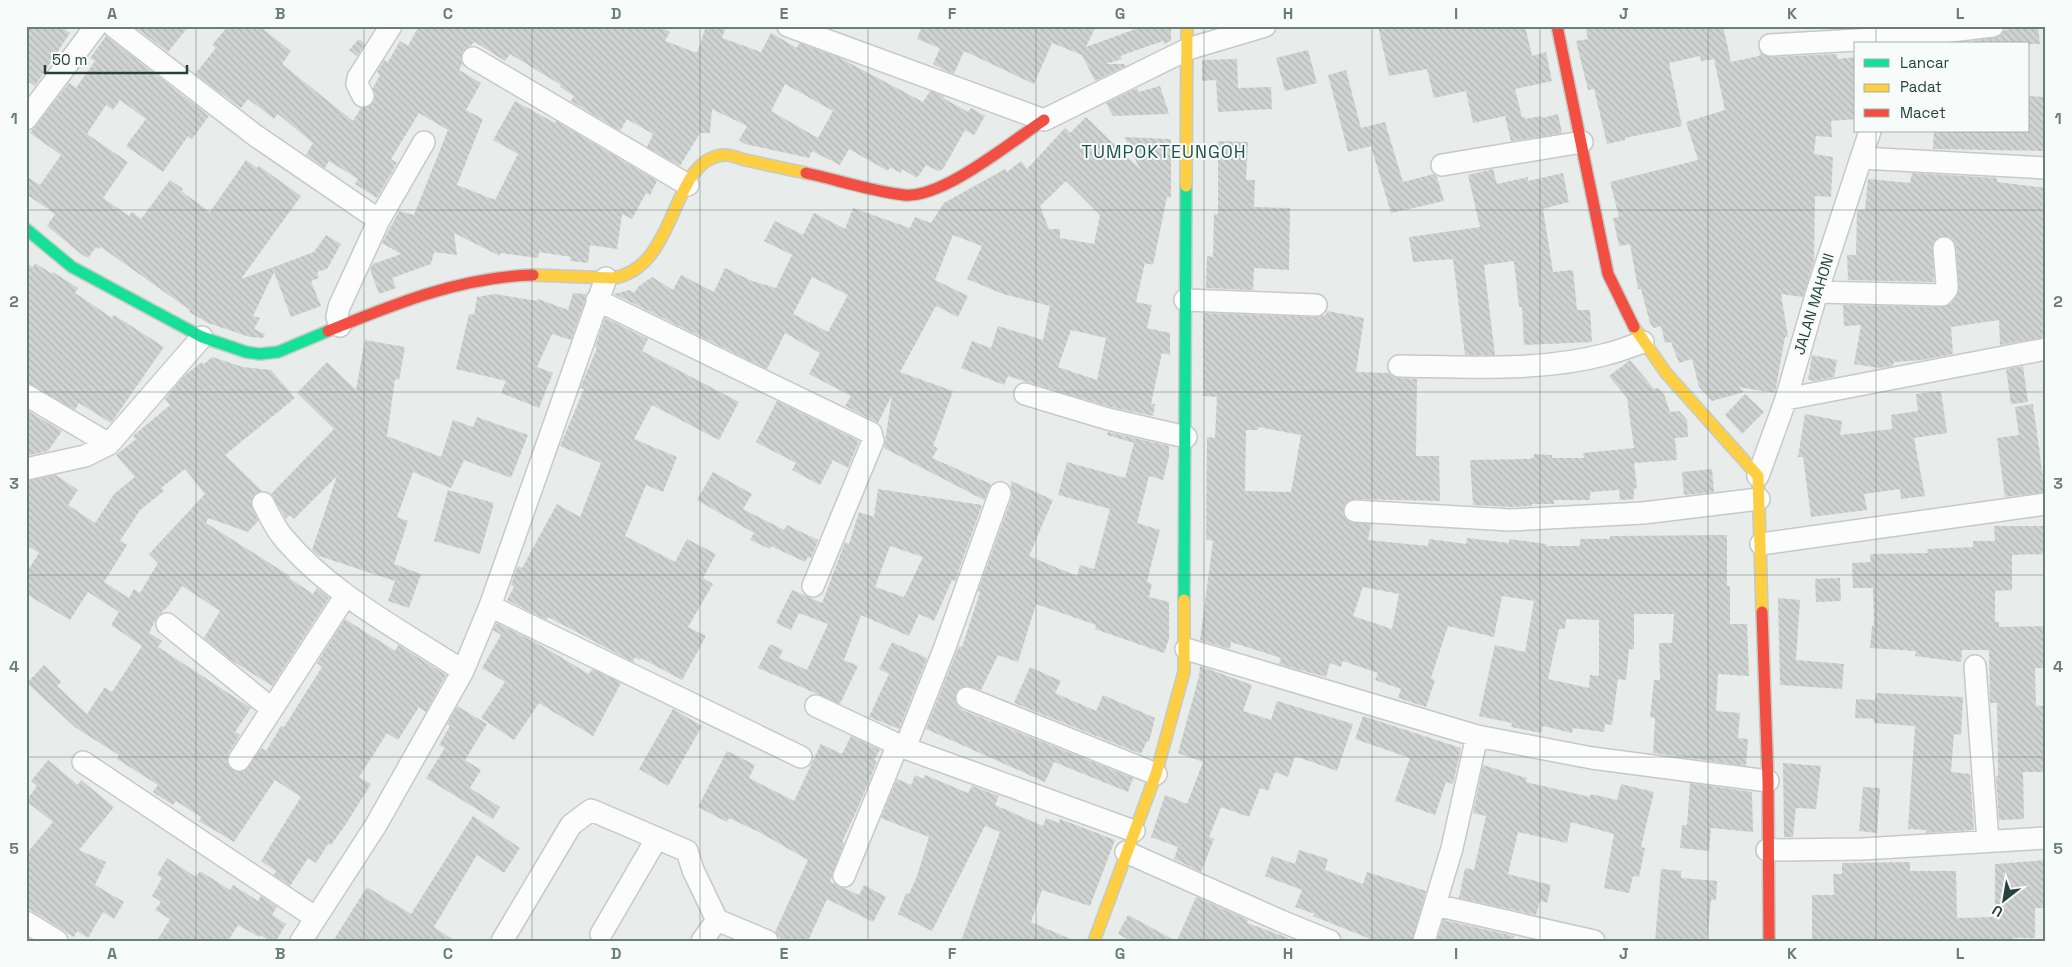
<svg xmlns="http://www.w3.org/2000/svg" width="2072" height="967" font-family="'Space Grotesk',sans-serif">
<defs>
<pattern id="building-back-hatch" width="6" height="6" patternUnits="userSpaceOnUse" patternTransform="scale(1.25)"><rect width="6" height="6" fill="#cfd4d2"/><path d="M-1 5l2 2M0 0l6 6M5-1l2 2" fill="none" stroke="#b2b7b5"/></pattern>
</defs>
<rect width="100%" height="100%" fill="#e8edeb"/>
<!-- building -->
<path fill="url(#building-back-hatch)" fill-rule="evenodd" d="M26,26H60L70,33L35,86L26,80Z
M134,26H189L168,52Z
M228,26H259L291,51L282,64L353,121L361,108L368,107L374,102L375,96L373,88L380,75L377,72L384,60L388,62L400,41L408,46L419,26H659L670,32L665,41L697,53L706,26H726L722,38L761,52L771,33L797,48L799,43L840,58L923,102L930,91L944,96L943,98L968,112L971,108L985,116L974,135L965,130L943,169L938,171L926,165L917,178L902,169L901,173L890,167L888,171L849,149L840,165L812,151L809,158L745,144L739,140L747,126L712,109L710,133H700L680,166L647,147L653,134L627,119L620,131L571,101L574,96L560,87L561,85L510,54L505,61L475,42L462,52V64L459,70L481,83L466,110L483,119L457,185L495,200L518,154L493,140L515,101L555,123L556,121L657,181L650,195L646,193L632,219L622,214L617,249L590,245L588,263L570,261L571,257L539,252L538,258L500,253V256L454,233L457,255L434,252L431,264L392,278L396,288L379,294L370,269L373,264L401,254L382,243L399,211L414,215L448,130L419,113L391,159L397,163L377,198L355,184L358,179L329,161L325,168L306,155L313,143L278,114L274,119L248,99L241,108L195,74L216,48L212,45ZM785,84L833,111L818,138L771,111Z
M922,26H1096L1086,47L1144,26H1171V41L1164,44L1163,41L1120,56L1122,59L1105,64H1124L1126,66L1095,81L1082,55L1052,43L1034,84L964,51L954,74L942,69L933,64L940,48L917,39Z
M1378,26H1525L1532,56L1546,52L1552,81L1515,89L1522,117H1525L1526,119L1541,116L1542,118L1558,114L1562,133L1511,141L1505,116L1473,123L1466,91L1434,98L1427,69L1389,76Z
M1585,26H1723L1731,62L1759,56L1761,53L1771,57L1837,54V59L1856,57V119L1831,121L1832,137L1816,136L1814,154L1833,157L1831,197L1815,196L1814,261L1803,297L1781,294L1788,337H1785L1775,393L1738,387L1744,392L1712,401L1699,387L1692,359L1679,363L1671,342L1665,343L1661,326L1654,328L1650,323L1641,289H1638L1630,244L1619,246L1613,218L1619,217L1610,182L1698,160L1686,122L1725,110L1714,59L1701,61L1700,56L1669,63L1682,126L1625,138V140L1607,144L1594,89L1588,90L1576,41L1588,39Z
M2011,26H2038L2040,44H1974L1973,41L2000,36L2005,30L2011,29Z
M106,36L209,116L192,139L188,136L163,172L126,146L146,119L120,100L113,110L106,105L87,134L128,162L103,198L129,216L132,212L141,219L170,180L183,189L181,191L210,212L246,160L257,168L259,166L301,196L241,279L314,252L326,235L341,244L327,269L317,272L319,278L311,281L321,306L291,317L274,272L253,316L260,318L254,329L265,334L263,338L250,337L208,323L189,312L190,310L101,247L100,249L96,247L88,258L81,254L47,226L55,214L26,194V176L40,185L61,155L30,133L69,83L76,88L95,61L90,58Z
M359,39L365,44L357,56L349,50Z
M1308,50L1317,83L1285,91L1276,58Z
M1237,59L1238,88L1271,87L1272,109L1218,112L1216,80L1202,81V60Z
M1346,70L1361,128L1385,122L1403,182L1434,174L1437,177L1444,201L1391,213L1371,146L1348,152L1328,75Z
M1160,86L1169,114L1113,116L1106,103L1137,88L1139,92Z
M2028,96L2046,97V151L1933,149L1934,131H2028Z
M1086,117L1140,169L1124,137L1171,139V197H1167L1153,265L1145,263L1136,302L1152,305L1147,328L1170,333V355L1162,353L1151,404H1155L1153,416L1111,407L1008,376L1004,385L961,368L972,341L991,348L998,326L1043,340L1050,306L1003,294L967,279L982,246L953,235L935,280L968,296L958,317L936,306L900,372L953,391L933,446L938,448L932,458L991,484L984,500L884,448L892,395L878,423L845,406L851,396L809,374L820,353L785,333L767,369L614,294L630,290L634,293L639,286L652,277L673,290L681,275L714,292L725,268L752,281L776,288L792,255L764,241L775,221L803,235L814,213L845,229L853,208L910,228L915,217L931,223L944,203L1005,169L1007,172L1021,161L1027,169L1065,128L1070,133ZM1066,181L1100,215L1094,244L1060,238V229H1049L1040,206ZM812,277L848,295L828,332L793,314ZM1071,330L1106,338L1097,380L1058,367Z
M1218,141L1248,142L1246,180H1255L1254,207L1290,208L1289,270L1254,268L1253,290L1206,288L1207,256L1213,257L1214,214H1218Z
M1493,169L1497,184L1528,177V181L1563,173L1569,202L1543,209L1553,272L1573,270L1577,310H1590L1592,342L1524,345L1522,307H1519L1514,261L1484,265L1495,355H1465L1453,259L1413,262L1409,237L1480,227L1468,175Z
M1912,173L1997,178V182L2046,188V337L2000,345L1999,320L1951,327L1953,354L1922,360L1894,362L1893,366L1879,368L1854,364L1861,325L1844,326L1843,305L1942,307L1952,303L1959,290L1956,246L1954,241L1943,236L1937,238L1933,243L1934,282L1848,280L1847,255H1856L1857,210H1865L1868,179L1910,183Z
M26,263L33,267L35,263L52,274L53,272L78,288L75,293L112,318L114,315L164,347L111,423L79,403L75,410L26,383Z
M573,293L586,294L585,301L571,340L552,334L537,367L553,373L539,408L501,393L506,381L456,369L469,314L474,315L477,297L495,294L537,301L538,299L568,310Z
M1327,311L1364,318L1356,372L1389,373L1398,378L1417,379L1416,456H1439L1440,501L1356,499L1345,504L1343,511L1348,521L1371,524L1368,540L1428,546L1429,539L1466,544L1467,538L1509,543V539L1546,544V546H1580V539H1610V536L1727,535V586H1730V624H1747L1749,676L1718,674L1716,711L1740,713L1738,738L1748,739L1746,766L1653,753L1655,718L1650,717L1654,680H1660L1659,643H1672L1674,614H1634V649H1629L1626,680L1618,679L1612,725L1605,724L1604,732L1573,728L1572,733L1543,726L1541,733L1511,727L1512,723L1479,716L1495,645L1525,652L1534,601L1502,596L1494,637L1448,626L1431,678L1435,680L1426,707L1398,698L1401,689L1375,680L1378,673L1343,661L1341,667L1330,663L1326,677L1279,664L1281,658L1231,642L1230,649L1200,640L1213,541L1206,539L1207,437L1215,438L1217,397L1203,396V313L1316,317L1326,315ZM1258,427L1301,435L1291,492L1245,491L1246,430H1258ZM1363,587L1399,594L1392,629L1353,616ZM1566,619L1599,620V676L1590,675L1589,688L1548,679L1559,629H1565Z
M605,318L648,339L642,351L739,402L719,440L652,405L634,439L677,457L663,492L646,485L625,536L675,562L687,539L716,554L703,578L713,584L688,627L706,636L682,680L641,658L640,660L635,657L633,662L548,617L547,620L507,600L514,587L511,585L515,573L518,566L522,568L557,504L580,517L601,463L560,446L584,389L580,388L597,348L595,347Z
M365,340L405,347L399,380L395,379L387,436L441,457L453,420L473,427L477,417L528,435L511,478L464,460L451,488L413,472L397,517L408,521L394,564L421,574L409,608L388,601L395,581L319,556L312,550L337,476L294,519L290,515L286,519L271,494L334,429L297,393L327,362L356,390Z
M1812,355L1837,360L1834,377L1814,381L1808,380Z
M212,357L243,367L271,370L295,398L225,455L262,491L253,496L251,502L258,521L248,532L208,518L206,523L290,576L289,578L313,594L317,588L329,598L272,686L231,660L204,638L220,611L182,586L169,605L157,617L149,633L162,641L158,647L251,708L235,732L240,735L228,754V766L238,772L244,771L262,748L266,751L281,726L284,727L322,667L317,663L345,619L395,651L398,645L446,675L426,712L419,707L398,740L387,733L359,777L371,784L346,824L331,845L328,844L316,863L308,858L290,886L274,875L276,871L261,861L301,797L275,780L234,842L199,821L201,817L176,801L173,805L153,792L158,785L117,759L119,755L76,728L27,683L44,665L61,682L57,686L87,714L105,687L112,692L142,646L111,625L119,612L88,592L70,620L26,594V573L39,553L26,545V481L56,475L78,490L68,505L95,523L114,494L135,477L116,455L136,439L133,436L170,405L165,399L184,376L202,362L204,364ZM185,469L205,494L149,554L158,563L140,593L134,589L129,598L104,582L127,545L120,541L140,510L164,491L161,488Z
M1630,360L1654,389L1658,388L1664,394L1670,412L1679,411L1687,420L1688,437L1675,438L1677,460L1634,463L1637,488L1634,489V499L1620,500L1619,490L1590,492V500H1554V504H1532V506L1510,507L1473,505L1470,460L1530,459L1534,457V454L1552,455V458H1584L1583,453L1634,448L1627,398L1609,376Z
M2023,366L2028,402L2011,404L2006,369Z
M1941,391L1947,433L1914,438L1925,496L1901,499L1900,489L1864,494L1867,510L1811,517L1803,457H1798L1805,414L1842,421L1840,435L1892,429L1891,415L1918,411L1916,394Z
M1745,394L1764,412L1742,434L1725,415Z
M777,401L859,441L848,468L833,460L820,485L792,470L796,463L756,442Z
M2033,404L2045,492L2005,497L1997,438L2019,435L2015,407Z
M26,410L62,431L48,451L26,456Z
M1108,432L1169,446V456L1163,480L1149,476L1137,523L1160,530L1147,582L1152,584L1149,597L1169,602V638L1164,653L1095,629L1096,625L1036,604L1018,662L998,655L981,690L965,686L956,693L955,699L957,705L962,710L1133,778L1128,792L1054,762L1045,782L926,729L959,646L962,647L980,592L978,591L1012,497L1011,481L1053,500L1029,556L1077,576L1080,565L1094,569L1110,509L1058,495L1067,462L1125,478L1134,443L1107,435Z
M1712,469L1714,492L1684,495L1682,472Z
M713,472L752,494L743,509L784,530L787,525L818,540L811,558L808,557L805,562L771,546L770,549L750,540L754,533L697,500Z
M878,489L982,505L955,581L952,580L934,621L919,614L909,636L861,615L844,660L858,666L840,704L758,668L770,644L783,650L779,658L807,670L828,624L799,613L791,630L776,623L792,590L822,603L845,542L849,544L859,512L874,517ZM890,546L923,557L904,597L875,587Z
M448,490L494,503L480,554L434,541Z
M1994,526H2046V554L2012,555V590L1995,591V622H1999V627L2046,626V668H2035L2036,706H2046V772H2023L2024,819L1999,820L1996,776H1998L1997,703H1990L1989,650H1962L1961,662L1915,656L1916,651L1870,648L1872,626H1874L1873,588H1853L1852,563L1871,562L1870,554L1928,553L1927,549L1973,547V541H1995Z
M1840,578L1841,601L1816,602L1815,579Z
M1778,598L1800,600L1796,660L1844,664L1842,689L1780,685Z
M497,623L535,642L589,674L592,669L621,683L593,736L539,703L514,740L481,718L505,682L482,668L501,635L493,630Z
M892,642L927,658L899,729L869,717L889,674L879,669Z
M1200,666L1252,685L1243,711L1271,720L1277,701L1353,724L1337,771L1295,756L1288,777L1275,772L1268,791L1260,788L1249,817L1221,807L1209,837L1214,839L1201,872L1174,859L1178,847L1151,837L1165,795L1187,804L1203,762L1178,753L1199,676Z
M1030,667L1061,681L1055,693L1096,711L1103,695L1155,718L1149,742L1147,741L1141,754L1014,703Z
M1876,693L1963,697L1961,735L1954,734L1951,772L1970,774L1974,830L1926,833L1927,830L1908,829L1915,726L1874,723V719L1855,718L1856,699L1875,700Z
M457,706L487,724L465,760L481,770L470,788L500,807L493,819L426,778L445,748L439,745L450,726L447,724Z
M673,709L702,726L668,786L639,769Z
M1363,716L1461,748L1453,784L1446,782L1435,815L1395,801L1410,758L1355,739Z
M851,736L880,750L874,760L877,761L857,810L842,842L844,843L830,882L859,895L864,885L886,897L873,922L827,899L808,941H783L775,932L808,860L759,832L729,818L727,822L698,807L727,751L755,765L749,778L794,801L821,744L842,754Z
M48,760L78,785L81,780L114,807L79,850L106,862L95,885L124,902L114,919L103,912L88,938L77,931L74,937L26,907V854L53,822L26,801L37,786L31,781Z
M1783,763L1821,766L1816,809L1796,808L1793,837H1784Z
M1483,765L1527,778L1526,782L1590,797L1591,794L1617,800L1621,784L1654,792L1641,847L1645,848L1639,877L1633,876L1629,893L1604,888L1614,834L1571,822L1567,843L1518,832L1508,874L1551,885L1547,903L1540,901L1536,915L1459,898L1465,868L1474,870L1486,816L1473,813Z
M915,775L923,779L925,775L968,793L972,786L999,796L995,805L1043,826L1046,818L1059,823L1060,819L1115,840L1090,906L1042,890L1031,922L1075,941H961L1000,832L985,826L932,931L898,914L906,893L909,894L917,876L929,837L881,818L897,779L911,785Z
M1690,783L1752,792L1753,832L1711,828L1709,851L1680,848L1682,825H1687Z
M1863,787L1880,788L1877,833L1859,831Z
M473,816L520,848L504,873L477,855L434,927L455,941H333L367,887L411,914Z
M1299,850L1328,859L1325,870L1363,884L1367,872L1426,891L1412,941H1375L1313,916L1315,914L1295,907L1302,890L1265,876L1272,856L1295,864Z
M167,858L196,877L200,871L230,890L233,885L258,901L261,896L277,907L272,915L286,924L276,941H270L260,935L259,937L238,925L228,941H157L170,919L155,910L161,902L152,896L162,878L157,875Z
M2046,860V908H2035V938H2013V941H1812V895H1834L1833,874H1842V863L1910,862V871H1956L1957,918L1995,917V864Z
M1661,869L1681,871V878L1717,881L1716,900H1711L1707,941H1655Z
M1196,897L1248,920L1247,923L1286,937L1291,941H1177Z
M1128,915L1176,941H1131L1118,934Z
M1443,920L1514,936L1513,941H1437Z"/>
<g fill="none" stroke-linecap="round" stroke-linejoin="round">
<!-- street casing -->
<g stroke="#c5cac8" stroke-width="24">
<path id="street" d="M113,26L256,136L379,220L339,307L337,317L340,326
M788,26L1044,120L1188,49L1265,26
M1770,45L1891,38L1993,26
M473,58L688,185
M363,96L357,84L358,78L391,26
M26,119L96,26
M1861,158L2046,168
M1442,165L1582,142
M379,220L424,142
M1817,292L1942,295L1947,289V284L1944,248
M597,300L871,433L873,441L813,586
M1185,300L1316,305
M1399,366C1467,367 1541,372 1607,354C1620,351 1631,346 1643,342
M1025,394L1108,419L1186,437
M26,395L109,444
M1786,399L2046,349
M26,469L85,456L109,444L202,337
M1758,476L1786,399L1817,292L1870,131
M263,503C269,514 274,526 282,536C330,594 402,631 463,671
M1355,511L1510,520L1643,513L1759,499
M1761,544L2046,504
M490,606L801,757
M167,624L272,709
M1186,649L1477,736L1592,758L1768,781
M1975,666L1988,841
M967,698L1156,774
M816,706L905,748L1134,831
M905,748L945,647L1000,493
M239,760L346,595
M83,762L316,918
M1767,850L1862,849L2046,838
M1126,852L1281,921L1330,941
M844,876L898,744
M1435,905L1594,941
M26,922L57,941
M601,934L657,838
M301,941L376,825L463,671L490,606L606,278
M502,941L571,825L591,810L687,851L693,870L717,920L767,941
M702,941L717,920
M1424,941L1452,848L1477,736"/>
</g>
<!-- fast casing -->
<g stroke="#c3cbc8" stroke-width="14">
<path id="fast" d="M26,229L72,267L202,337L246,352L259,354L278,352L328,331
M1184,600L1186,186"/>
</g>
<!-- slow casing -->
<g stroke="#c3cbc8" stroke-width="14">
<path id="slow" d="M1186,186L1187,26
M533,275L613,278C678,268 670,160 723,155C729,154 739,158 745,160C765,164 786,169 806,173
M1634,327L1666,373L1758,476L1762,612
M1094,941L1156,774L1184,672V600"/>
</g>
<!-- jam casing -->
<g stroke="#c3cbc8" stroke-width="14">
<path id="jam" d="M1557,26L1608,274L1634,327
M806,173C838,180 871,191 904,195C942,199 1011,142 1044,120
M328,331C395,304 460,277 533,275
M1762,612L1768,781L1769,941"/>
</g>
<!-- street -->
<use href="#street" stroke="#fcfcfc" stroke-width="21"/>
<!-- fast -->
<use href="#fast" stroke="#16e098" stroke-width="11"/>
<!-- slow -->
<use href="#slow" stroke="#ffcf43" stroke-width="11"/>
<!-- jam -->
<use href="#jam" stroke="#f24e42" stroke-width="11"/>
</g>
<!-- grid -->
<path fill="none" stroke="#697e78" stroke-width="1" stroke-opacity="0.55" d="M196,26V941M364,26V941M532,26V941M700,26V941M868,26V941M1036,26V941M1204,26V941M1372,26V941M1540,26V941M1708,26V941M1876,26V44M1876,131V941M26,210H2046M26,392H2046M26,575H2046M26,757H2046"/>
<g text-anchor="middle" stroke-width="4" stroke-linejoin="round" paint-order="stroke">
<!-- street labels -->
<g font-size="15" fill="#24423a" stroke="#f7fbf9">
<text transform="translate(1814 304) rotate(-73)" y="5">JALAN MAHONI</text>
</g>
<!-- quarter labels -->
<g font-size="18" letter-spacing="1" fill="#1f5548" stroke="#f7fbf9">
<text x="1164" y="158">TUMPOKTEUNGOH</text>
</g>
</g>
<!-- border -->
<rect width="2072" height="967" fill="none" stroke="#f7fbf9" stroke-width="55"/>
<!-- legend -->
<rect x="1854" y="42" width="175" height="90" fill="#f7fbf9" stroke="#a3b1ad"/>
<rect x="1864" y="59" width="25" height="8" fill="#16e098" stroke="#a3b1ad"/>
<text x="1900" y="68" font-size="15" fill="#24423a">Lancar</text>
<rect x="1864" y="84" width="25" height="8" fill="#ffcf43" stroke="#a3b1ad"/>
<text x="1900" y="92" font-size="15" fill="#24423a">Padat</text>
<rect x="1864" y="109" width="25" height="8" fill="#f24e42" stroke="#a3b1ad"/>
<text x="1900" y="118" font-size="15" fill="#24423a">Macet</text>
<!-- north arrow -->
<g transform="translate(2004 900) rotate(211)" stroke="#f7fbf9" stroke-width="4" paint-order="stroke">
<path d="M0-4L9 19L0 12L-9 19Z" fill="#24423a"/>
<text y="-8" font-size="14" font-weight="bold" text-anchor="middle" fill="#24423a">U</text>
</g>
<!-- scale -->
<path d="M45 65v8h142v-8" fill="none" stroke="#24423a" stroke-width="2.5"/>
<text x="52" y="65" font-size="15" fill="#24423a" stroke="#f7fbf9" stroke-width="4" paint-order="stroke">50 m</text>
<rect x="28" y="28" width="2016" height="912" fill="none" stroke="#697e78" stroke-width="2"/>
<g font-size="16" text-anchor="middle" font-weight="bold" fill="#697e78">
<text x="112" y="19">A</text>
<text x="280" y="19">B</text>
<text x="448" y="19">C</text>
<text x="616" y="19">D</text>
<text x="784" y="19">E</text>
<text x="952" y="19">F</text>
<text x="1120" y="19">G</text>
<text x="1288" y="19">H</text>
<text x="1456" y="19">I</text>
<text x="1624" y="19">J</text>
<text x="1792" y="19">K</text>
<text x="1960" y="19">L</text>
<text x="14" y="124">1</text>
<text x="2058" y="124">1</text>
<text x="14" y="307">2</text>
<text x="2058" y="307">2</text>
<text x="14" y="489">3</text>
<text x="2058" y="489">3</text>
<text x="14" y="672">4</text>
<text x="2058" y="672">4</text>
<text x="14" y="854">5</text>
<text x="2058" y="854">5</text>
<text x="112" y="959">A</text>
<text x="280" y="959">B</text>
<text x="448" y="959">C</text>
<text x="616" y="959">D</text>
<text x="784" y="959">E</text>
<text x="952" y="959">F</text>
<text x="1120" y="959">G</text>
<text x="1288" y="959">H</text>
<text x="1456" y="959">I</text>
<text x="1624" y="959">J</text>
<text x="1792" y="959">K</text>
<text x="1960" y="959">L</text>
</g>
</svg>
